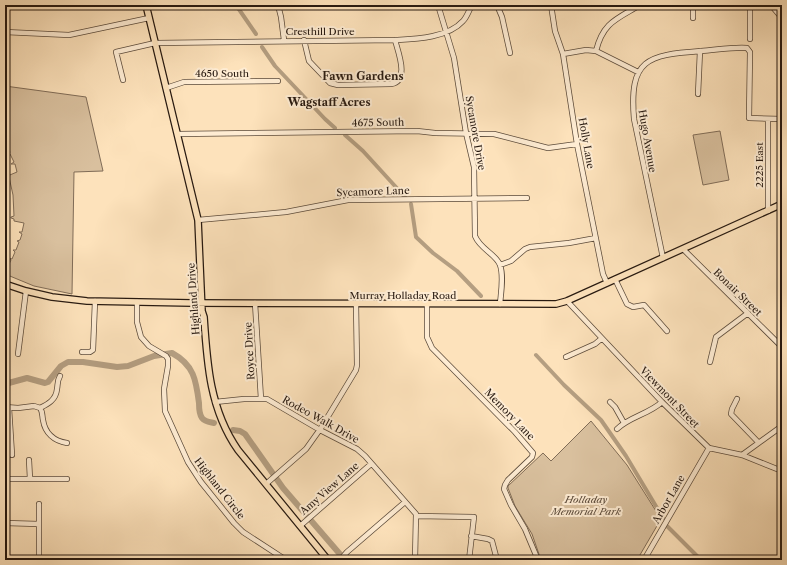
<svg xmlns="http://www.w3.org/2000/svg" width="787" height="565" font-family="'Libre Caslon Text',serif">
<rect width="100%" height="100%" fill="#fde2bb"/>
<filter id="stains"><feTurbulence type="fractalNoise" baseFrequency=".005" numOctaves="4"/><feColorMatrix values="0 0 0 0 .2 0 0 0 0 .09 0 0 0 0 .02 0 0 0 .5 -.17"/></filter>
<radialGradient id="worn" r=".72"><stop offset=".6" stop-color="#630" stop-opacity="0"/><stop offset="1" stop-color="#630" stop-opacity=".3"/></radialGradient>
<!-- green -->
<path fill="#d9c09e" stroke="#806c57" d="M5,86L86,97L103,171L74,172L72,294L34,286L5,274V267L7,268L11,260L9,258L12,259L15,252L13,250H16L19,242L17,241L20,240L22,234L19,232H22L24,223L14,221V219L11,218V217L14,216L13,195L9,177H5L17,172L15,164H11L14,162L10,154L8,155L10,152L5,145Z
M720,131L729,180L703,185L693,135Z
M591,421L627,465L661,519L637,560H541L532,534L515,506L508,488V486L543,453L551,461Z"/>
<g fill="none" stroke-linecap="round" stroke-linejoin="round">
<!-- canal -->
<path stroke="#b49e81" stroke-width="4" d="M236,5L256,34
M262,47L275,66L325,119L335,128
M345,135L363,151L405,197
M411,204L416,237L433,253L457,271L481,296
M536,355L564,385L601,420L626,456L663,518
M667,526L701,560"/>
<!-- river -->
<path stroke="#b49e81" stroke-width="6" d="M5,384L27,378L45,383L48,382L61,366L68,362H83L117,367L128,366L154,356L172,353C194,365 196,380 199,403C199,408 199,414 202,418C205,422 209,422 214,423
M233,430L240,431L245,434L283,488L345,560"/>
<!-- minor casing -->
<g stroke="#5c4b3b" stroke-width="6">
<path id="minor" d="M278,5L281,17L284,40
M438,5L454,58L466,133L474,167L475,236C480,249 496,254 500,265C504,276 501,292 500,304
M497,5L502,17L510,53
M551,5L555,31L563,54L577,144L603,274L607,283
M693,5V18
M771,5L782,18
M5,32L69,35L149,18
M750,39V5
M304,40L309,61L330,83L338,85L391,84C410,81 398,52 395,40
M596,51C603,22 617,19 640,5
M563,54L586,50L596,51L638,72
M123,80L116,52L155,43L395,40C415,39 448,38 463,21C467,17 469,10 472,5
M166,88L184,82L278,81
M698,94L700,51
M768,119V211
M178,134L417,131L435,133L494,134L548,148L577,144
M198,220L286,212L348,200L527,198
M683,249L782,347
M663,258L634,119C629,59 647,55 701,51C716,50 732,47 747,48L750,52L749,118L782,119
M500,265L511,261L525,249L530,247L569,243L596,238
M615,279L627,304L633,307L644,305L667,331
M567,301L662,402L709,448L742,455L782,471
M137,302V322L141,337L149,346L166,356L168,359V366L164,389L165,411L188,462L201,482L234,523L243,532L286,560
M255,303L261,399
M427,304V337L432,348L515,432L533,453L532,457L508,480L505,485L504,489L511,505L525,529L538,560
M82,352H90L93,350L95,301
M18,354L26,291
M566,357L595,344L601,339
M710,362L716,337L748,313
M737,399L732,409L731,414L758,442
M215,402L244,399H267L320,430L357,449L365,456L416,514L415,560
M610,402L615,407L624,423
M5,407L18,408L34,406L40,408
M9,408L12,455
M40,408C43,412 42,416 43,420C45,433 54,441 67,443
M40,408C48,404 56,400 57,389C58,384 57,381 60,376
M617,429C629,417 649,414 662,402
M742,455L782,426
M29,460L30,479
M5,479H67
M266,484L306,449L321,428L356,370L357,365L356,303
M416,516L474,517L469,560
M5,523L39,524
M300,526L371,464
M471,536L488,539L492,541L497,560
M39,560V504
M340,560L347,552L405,502
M644,560L709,448
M779,560L782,554"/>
</g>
<!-- major casing -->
<g stroke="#271910" stroke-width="8">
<path id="major" d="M146,5L198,220L202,311L204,317C207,364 210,410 238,450L328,560
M5,284L26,291L52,297L87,301L192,303L556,304L567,301L782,204"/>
</g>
<!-- minor -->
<use href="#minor" stroke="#feecd3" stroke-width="4.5"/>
<!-- major -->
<use href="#major" stroke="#fde2bb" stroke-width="5.5"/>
</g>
<g text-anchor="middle" stroke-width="4" stroke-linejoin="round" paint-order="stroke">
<!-- street labels -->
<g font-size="10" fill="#271910" stroke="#feecd3">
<text x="320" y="35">Cresthill Drive</text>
<text x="222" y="77">4650 South</text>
<text transform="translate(378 122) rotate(-1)" y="4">4675 South</text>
<text transform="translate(476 133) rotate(80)" y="4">Sycamore Drive</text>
<text transform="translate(648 141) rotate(80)" y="4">Hugo Avenue</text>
<text transform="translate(587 143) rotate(80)" y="4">Holly Lane</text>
<text transform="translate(759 165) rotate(-90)" y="4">2225 East</text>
<text transform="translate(373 191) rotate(-2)" y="4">Sycamore Lane</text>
<text transform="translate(738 292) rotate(44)" y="4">Bonair Street</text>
<text x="403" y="299">Murray Holladay Road</text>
<text transform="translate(193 299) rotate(-94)" y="4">Highland Drive</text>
<text transform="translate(249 351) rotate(-93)" y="4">Royce Drive</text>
<text transform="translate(670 397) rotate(46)" y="4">Viewmont Street</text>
<text transform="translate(510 414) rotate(46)" y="4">Memory Lane</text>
<text transform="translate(321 419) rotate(29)" y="4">Rodeo Walk Drive</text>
<text transform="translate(220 488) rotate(52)" y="4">Highland Circle</text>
<text transform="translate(329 488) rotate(-41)" y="4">Amy View Lane</text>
<text transform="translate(668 499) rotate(-60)" y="4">Arbor Lane</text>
</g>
<!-- park labels -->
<g font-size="10" font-style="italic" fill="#5c4b3b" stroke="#feecd3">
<text x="586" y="503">Holladay<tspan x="586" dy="12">Memorial Park</tspan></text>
</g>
<!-- neighbourhood labels -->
<g font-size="11" font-weight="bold" fill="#271910" stroke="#feecd3">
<text x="363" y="80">Fawn Gardens</text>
<text x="329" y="106">Wagstaff Acres</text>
</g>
</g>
<!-- margin -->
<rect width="787" height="565" fill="none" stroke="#fde2bb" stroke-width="20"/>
<rect x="6" y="6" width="775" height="553" fill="none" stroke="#271910" stroke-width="2"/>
<rect x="10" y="10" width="767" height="545" fill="none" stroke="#271910"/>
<rect width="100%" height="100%" filter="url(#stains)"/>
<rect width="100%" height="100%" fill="url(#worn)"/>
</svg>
